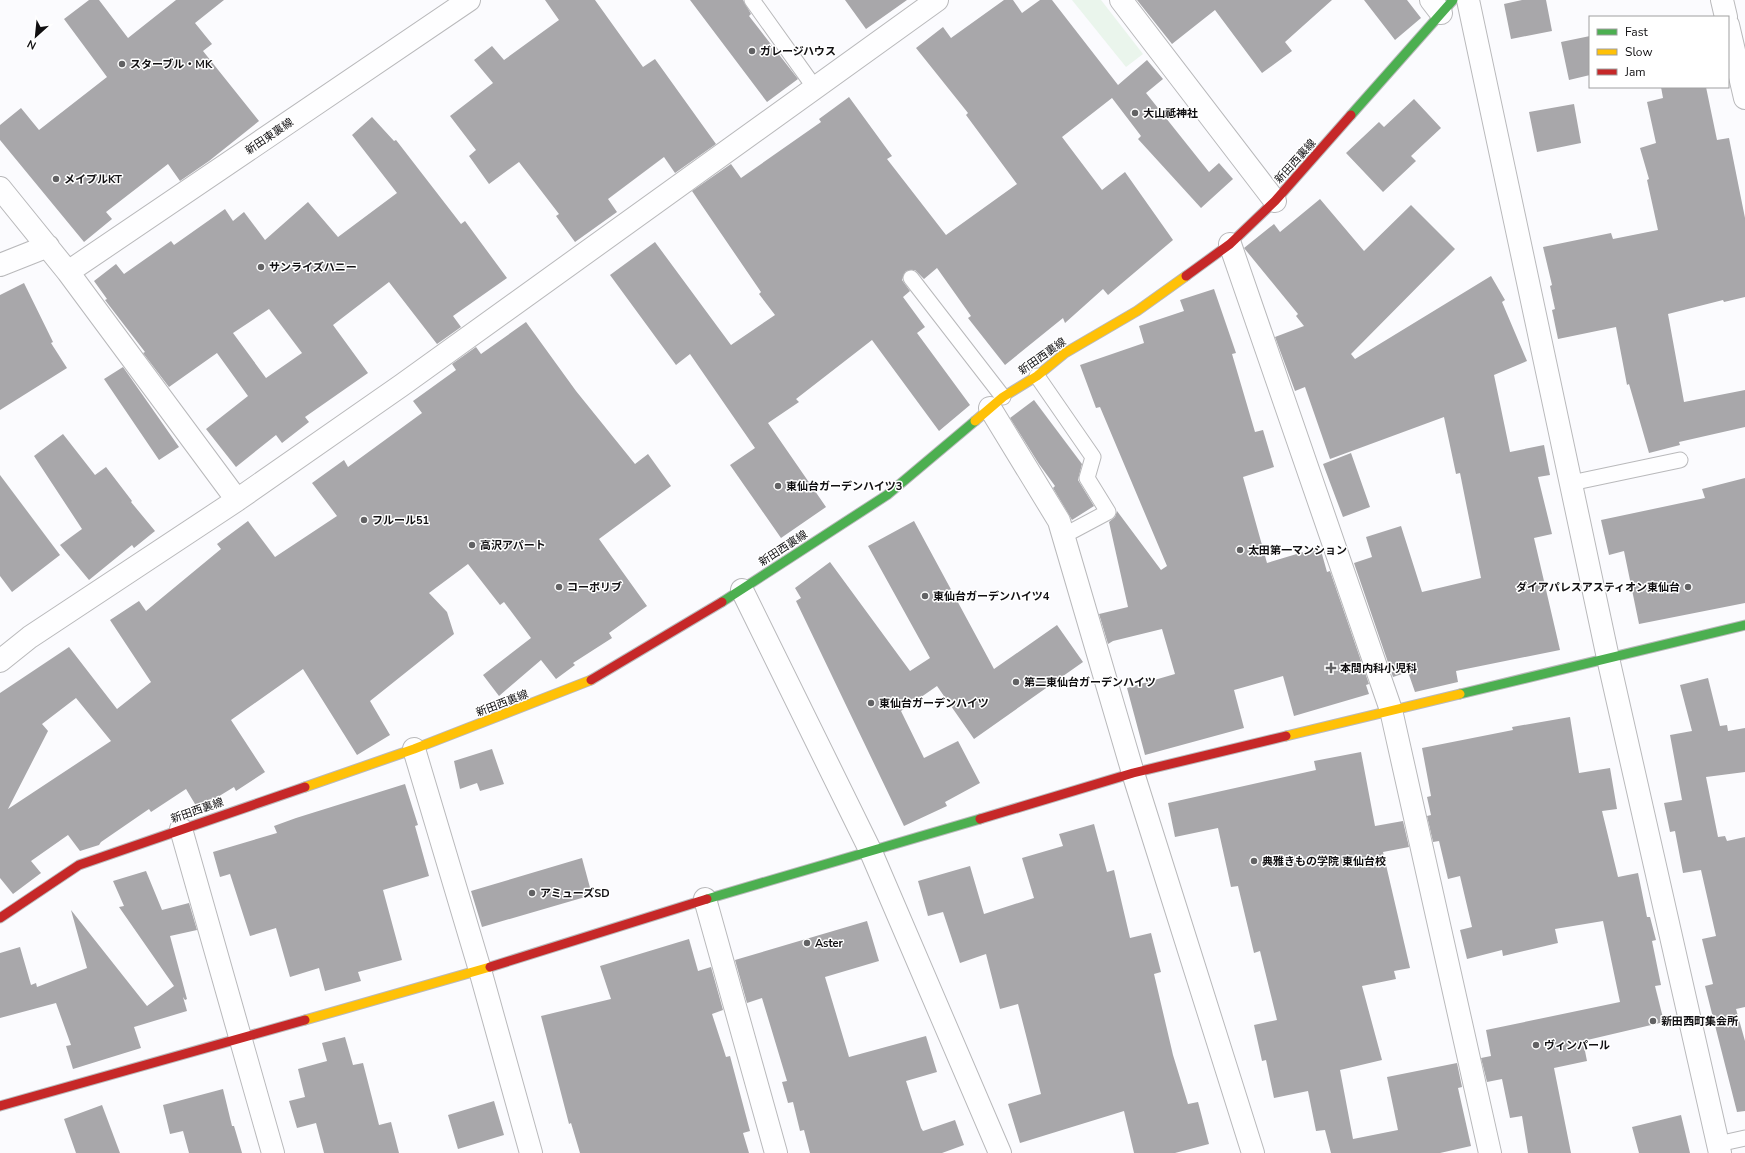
<svg xmlns="http://www.w3.org/2000/svg" width="1745" height="1153" font-family="'Nunito Sans','Noto Sans JP',sans-serif">
<rect width="100%" height="100%" fill="#fbfbfe"/>
<!-- green -->
<path fill="#eaf5ec" d="M1072,0H1101L1143,54L1126,67Z"/>
<!-- building -->
<path fill="#a8a7aa" fill-rule="evenodd" d="M89,0H99L128,38L176,0H224L195,23L212,44L203,51L259,121L209,161L180,181L168,164L106,212L112,219L84,242L0,140V125L21,108L39,130L107,77L64,19Z
M545,0H595L643,67L655,59L716,144L675,173L664,157L608,199L617,212L575,242L556,216L559,214L519,162L489,184L469,156L476,150L450,116L493,83L474,60L492,46L504,60L559,20Z
M690,0H743L751,14L749,16L798,79L767,102Z
M845,0H907L866,29Z
M1004,0H1013L1022,13L1040,0H1052L1118,85L1147,60L1163,79L1146,93L1209,172L1219,163L1233,179L1201,208L1138,139L1141,136L1112,98L1062,137L1102,190L1125,172L1173,240L1108,295L1103,289L1065,323L1063,318L1005,365L968,318L971,316L937,268L924,279L915,270L906,271L902,280L910,291L903,297L925,327L917,333L970,405L939,431L872,340L796,399L799,402L768,423L826,507L781,538L730,465L755,448L690,354L676,365L610,275L655,242L731,345L775,315L759,294L761,292L692,191L731,164L741,178L821,122L819,119L849,97L892,156L887,159L946,235L1017,184L966,115L968,113L916,48L943,27L951,38Z
M1137,0H1332L1285,42L1292,51L1262,73L1215,10L1172,44Z
M1364,0H1407L1421,18L1395,40Z
M1522,0H1546L1552,31L1511,39L1504,4Z
M1590,36V75L1569,80L1561,42Z
M1661,87H1706L1717,140L1729,138L1745,218V297L1724,302L1723,300L1668,314L1684,402L1745,390V427L1679,442L1680,445L1649,453L1629,384L1627,385L1616,327L1558,339L1552,310L1555,309L1550,286L1552,285L1543,247L1611,233L1613,239L1658,230L1647,180L1649,179L1640,148L1656,143L1647,102L1663,98Z
M1414,99L1441,128L1411,156L1416,161L1383,192L1346,153L1379,122L1384,127Z
M1574,104L1581,143L1537,152L1529,112Z
M372,117L394,141L396,140L461,224L465,221L507,278L453,316L461,327L437,344L389,282L333,325L368,373L305,417L309,422L282,443L276,435L236,467L206,429L248,396L217,353L169,387L143,353L145,352L105,300L107,299L94,281L116,264L124,274L171,241L174,245L225,209L233,221L244,212L265,240L308,202L338,237L397,193L352,135ZM269,309L302,353L266,378L233,333Z
M1320,199L1364,251L1411,205L1455,249L1351,354L1355,359L1491,276L1505,300L1502,302L1527,361L1494,375L1510,452L1544,445L1550,475L1538,477L1552,534L1534,538L1560,650L1456,671L1458,682L1415,692L1408,672L1393,677L1354,563L1372,557L1366,537L1401,526L1422,592L1481,578L1460,473L1456,474L1444,417L1330,459L1305,387L1295,391L1275,337L1304,326L1296,316L1298,314L1244,248L1274,224L1280,232Z
M24,283L53,342L51,343L67,368L0,410V295Z
M1214,289L1236,353L1232,354L1255,432L1263,430L1274,467L1243,477L1267,563L1320,547L1327,572L1330,571L1369,684L1366,685L1369,694L1294,716L1283,676L1234,690L1244,728L1145,755L1127,688L1175,674L1162,629L1113,641L1108,644L1099,614L1128,607L1109,522L1115,517L1117,511L1161,570L1167,566L1100,407L1096,408L1080,365L1144,343L1139,326L1184,311L1180,300Z
M526,322L576,391L635,464L648,454L671,486L599,539L647,606L609,633L612,638L573,663L575,665L556,679L541,660L499,696L483,675L531,638L504,602L500,605L468,564L429,593L447,612L454,634L370,701L390,735L357,755L303,669L231,720L265,772L236,791L234,787L198,809L186,789L151,812L149,809L101,842L99,845L80,851L68,835L31,861L41,873L13,894L0,878V693L69,647L117,709L151,682L110,620L139,601L146,611L221,549L217,544L248,521L275,557L337,516L312,483L344,460L348,467L422,413L413,401L456,370L452,364L476,347L481,354ZM76,698L111,741L8,809L48,731L42,724Z
M123,367L179,447L159,460L104,379Z
M1034,400L1082,464L1078,480L1094,506L1072,520L1053,488L1055,486L1039,464L1010,418Z
M63,434L95,475L106,467L132,501L131,502L155,531L134,548L132,545L89,580L60,545L82,529L34,456Z
M1351,453L1370,507L1343,517L1323,464Z
M0,475L60,555L12,592L0,576Z
M1745,478V603L1639,624L1624,551L1609,555L1601,520L1705,498L1702,489Z
M914,521L994,669L1057,625L1083,662L974,739L937,686L901,711L924,758L958,741L980,783L945,802L947,806L904,826L796,601L801,598L795,588L830,562L910,671L930,658L868,546Z
M1708,678L1720,726L1727,725L1728,731L1745,728V772L1706,777L1718,837L1725,836L1727,841L1745,837V1007L1736,1009L1745,1041V1111L1737,1112L1705,986L1713,984L1702,939L1716,936L1701,870L1683,873L1675,831L1670,832L1664,803L1682,800L1670,735L1692,731L1680,685Z
M1570,717L1579,773L1610,768L1617,809L1602,811L1618,877L1638,873L1647,917H1650L1656,940L1652,941L1661,985L1655,986L1664,1022L1583,1041L1587,1061L1554,1068L1571,1153H1528L1522,1116L1510,1118L1502,1079L1487,1082L1481,1058L1491,1056L1486,1030L1620,1002L1603,921L1555,929L1558,943L1503,956L1502,950L1467,959L1460,930L1472,927L1460,876L1448,879L1439,841L1433,842L1427,816L1431,815L1427,797L1431,796L1422,748L1513,730L1512,727Z
M492,749L504,784L480,791L477,783L460,789L454,761Z
M1361,752L1375,826L1403,821L1409,847L1383,852L1410,968L1394,971L1396,979L1362,986L1382,1060L1340,1070L1353,1139L1398,1130L1387,1077L1457,1063L1462,1087L1458,1088L1471,1146L1440,1153H1331L1325,1130L1316,1131L1308,1091L1274,1098L1266,1060L1262,1061L1254,1025L1277,1020L1260,951L1254,953L1238,886L1231,887L1218,828L1175,837L1168,803L1316,770L1314,761Z
M405,784L418,825L415,826L429,876L383,890L402,960L358,972L361,981L325,991L319,968L290,977L276,928L250,936L230,874L220,877L213,852L277,833L274,826L296,818Z
M1094,824L1107,872L1114,870L1130,938L1151,933L1161,972L1154,974L1173,1055L1188,1104L1198,1102L1209,1144L1175,1153H1134L1124,1111L1020,1143L1008,1104L1041,1094L1018,1004L1000,1009L986,954L960,963L943,912L928,916L918,881L970,866L984,914L1034,898L1022,858L1063,846L1059,834Z
M582,858L592,895L482,927L471,891Z
M146,871L162,910L189,903L197,930L170,936L187,999L185,1000L183,997L187,1011L134,1027L141,1048L73,1069L66,1046L71,1045L56,1003L0,1018V953L20,947L31,985L36,983L37,987L87,968L71,910L147,1006L174,986L119,907L124,906L113,881Z
M867,921L879,961L825,977L849,1057L926,1036L937,1072L906,1081L921,1128L923,1131L955,1120L964,1145L942,1153H810L804,1130L800,1131L793,1102L788,1103L782,1082L787,1081L762,998L747,1003L735,960Z
M689,939L698,971L711,967L723,1010L712,1014L726,1057L730,1056L750,1131L743,1133L749,1153H580L571,1123L569,1124L541,1016L611,999L600,966Z
M345,1037L353,1065L363,1063L379,1125L391,1122L399,1153H324L316,1123L297,1128L289,1101L305,1097L298,1069L327,1061L322,1043Z
M223,1089L232,1126H234L242,1153H189L183,1131L170,1134L163,1105Z
M494,1101L504,1135L458,1149L448,1115Z
M102,1105L120,1153H76L64,1119Z
M1681,1115L1690,1153H1639L1632,1127Z"/>
<g fill="none" stroke-linecap="round" stroke-linejoin="round">
<!-- lane casing -->
<g stroke="#b9b9bb" stroke-width="17">
<path id="lane" d="M752,0L815,88
M911,278L1003,397
M1037,376L1093,457L1087,478L1108,512L1063,536
M1571,483L1680,460
M1718,1144L1745,1138"/>
</g>
<!-- street casing -->
<g stroke="#b9b9bb" stroke-width="24">
<path id="street" d="M1121,0L1275,201
M1431,0L1441,13
M1468,0L1608,658L1720,1153
M1722,0L1726,17
M1728,25L1745,98
M0,188L68,272L237,500
M1230,244L1391,710L1490,1153
M0,265L48,246
M68,272L469,0
M990,408L1059,521L1133,773L1253,1153
M742,590L871,852L1000,1153
M0,661L30,637L237,500L402,385L937,0
M414,749L480,970L531,1153
M181,829L273,1153
M705,899L776,1153"/>
</g>
<!-- fast casing -->
<g stroke="#b9b9bb" stroke-width="11">
<path id="fast" d="M1351,115L1453,0
M722,602L887,495L975,421
M1460,694L1745,625
M707,899L980,819"/>
</g>
<!-- slow casing -->
<g stroke="#b9b9bb" stroke-width="11">
<path id="slow" d="M975,421L1003,397L1037,376L1065,353L1137,311L1186,276
M1286,736L1460,694
M305,787L414,749L591,680
M305,1020L490,967"/>
</g>
<!-- jam casing -->
<g stroke="#b9b9bb" stroke-width="11">
<path id="jam" d="M1186,276L1230,244L1275,201L1351,115
M591,680L722,602
M980,819L1133,773L1286,736
M0,918L79,865L305,787
M490,967L707,899
M0,1106L305,1020"/>
</g>
<!-- lane -->
<use href="#lane" stroke="#fefeff" stroke-width="15"/>
<!-- street -->
<use href="#street" stroke="#fefeff" stroke-width="22"/>
<!-- fast -->
<use href="#fast" stroke="#4caf50" stroke-width="9"/>
<!-- slow -->
<use href="#slow" stroke="#ffc107" stroke-width="9"/>
<!-- jam -->
<use href="#jam" stroke="#c62828" stroke-width="9"/>
</g>
<!-- markers -->
<g fill="#626264" stroke="#fff" stroke-width="1.5">
<circle cx="752" cy="51" r="4"/>
<circle cx="122" cy="64" r="4"/>
<circle cx="1135" cy="113" r="4"/>
<circle cx="56" cy="179" r="4"/>
<circle cx="261" cy="267" r="4"/>
<circle cx="778" cy="486" r="4"/>
<circle cx="364" cy="520" r="4"/>
<circle cx="472" cy="545" r="4"/>
<circle cx="1240" cy="550" r="4"/>
<circle cx="559" cy="587" r="4"/>
<circle cx="1688" cy="587" r="4"/>
<circle cx="925" cy="596" r="4"/>
<path d="M1329 662h4v4h4v4h-4v4h-4v-4h-4v-4h4z"/>
<circle cx="1016" cy="682" r="4"/>
<circle cx="871" cy="703" r="4"/>
<circle cx="1254" cy="861" r="4"/>
<circle cx="532" cy="893" r="4"/>
<circle cx="807" cy="943" r="4"/>
<circle cx="1653" cy="1021" r="4"/>
<circle cx="1536" cy="1045" r="4"/>
</g>
<g text-anchor="middle" stroke-width="3" stroke-linejoin="round" paint-order="stroke">
<!-- poi labels -->
<g font-size="11" font-weight="bold" fill="#100f11" stroke="#fff" text-anchor="start">
<text x="760" y="55">ガレージハウス</text>
<text x="130" y="68">スターブル・MK</text>
<text x="1143" y="117">大山祗神社</text>
<text x="64" y="183">メイプルKT</text>
<text x="269" y="271">サンライズハニー</text>
<text x="786" y="490">東仙台ガーデンハイツ3</text>
<text x="372" y="524">フルール51</text>
<text x="480" y="549">高沢アパート</text>
<text x="1248" y="554">太田第一マンション</text>
<text x="567" y="591">コーポリブ</text>
<text x="1680" y="591" text-anchor="end">ダイアパレスアスティオン東仙台</text>
<text x="933" y="600">東仙台ガーデンハイツ4</text>
<text x="1340" y="672">本間内科小児科</text>
<text x="1024" y="686">第二東仙台ガーデンハイツ</text>
<text x="879" y="707">東仙台ガーデンハイツ</text>
<text x="1262" y="865">典雅きもの学院 東仙台校</text>
<text x="540" y="897">アミューズSD</text>
<text x="815" y="947">Aster</text>
<text x="1661" y="1025">新田西町集会所</text>
<text x="1544" y="1049">ヴィンパール</text>
</g>
<!-- street labels -->
<g font-size="11" fill="#100f11" stroke="#fff">
<text transform="translate(269 136) rotate(-34)" y="4">新田東裏線</text>
<text transform="translate(1295 161) rotate(-48)" y="4">新田西裏線</text>
<text transform="translate(1042 356) rotate(-35)" y="4">新田西裏線</text>
<text transform="translate(783 548) rotate(-33)" y="4">新田西裏線</text>
<text transform="translate(502 703) rotate(-21)" y="4">新田西裏線</text>
<text transform="translate(197 810) rotate(-19)" y="4">新田西裏線</text>
</g>
</g>
<!-- legend -->
<rect x="1589" y="16" width="140" height="72" fill="#ffffff" stroke="#9f9fa0"/>
<rect x="1597" y="29" width="20" height="6" fill="#4caf50" stroke="#9f9fa0"/>
<text x="1625" y="36" font-size="12" fill="#100f11">Fast</text>
<rect x="1597" y="49" width="20" height="6" fill="#ffc107" stroke="#9f9fa0"/>
<text x="1625" y="56" font-size="12" fill="#100f11">Slow</text>
<rect x="1597" y="69" width="20" height="6" fill="#c62828" stroke="#9f9fa0"/>
<text x="1625" y="76" font-size="12" fill="#100f11">Jam</text>
<!-- north arrow -->
<g transform="translate(36 36) rotate(207)" stroke="#ffffff" stroke-width="3" paint-order="stroke">
<path d="M0-3L7 15L0 10L-7 15Z" fill="#100f11"/>
<text y="-6" font-size="11" font-weight="bold" text-anchor="middle" fill="#100f11">N</text>
</g>
</svg>
